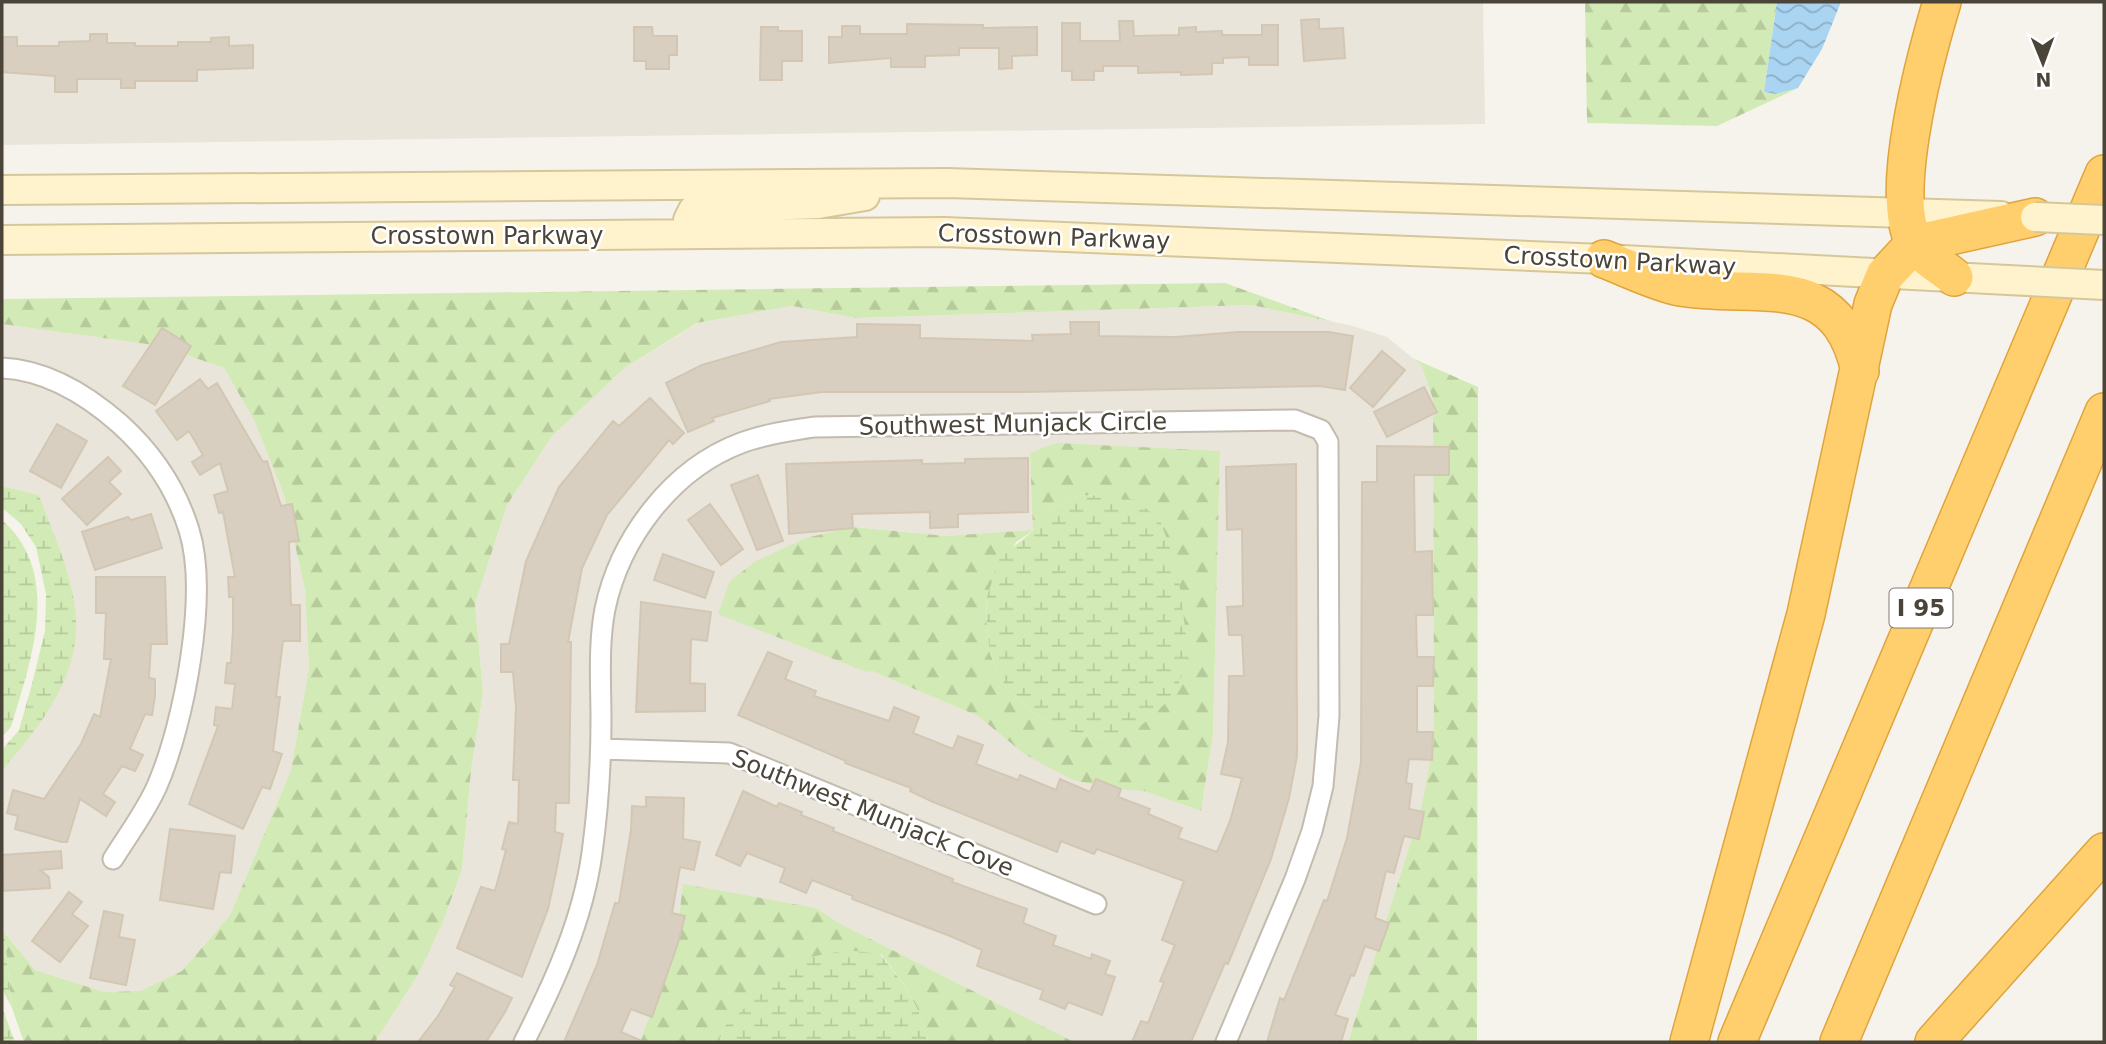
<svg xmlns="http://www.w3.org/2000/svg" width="2106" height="1044" font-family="'DejaVu Sans',sans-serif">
<defs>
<pattern id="forest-firs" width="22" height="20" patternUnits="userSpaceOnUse" patternTransform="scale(1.75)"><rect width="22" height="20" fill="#d2eab5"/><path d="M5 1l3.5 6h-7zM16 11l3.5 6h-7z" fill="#b6ca9c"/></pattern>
<pattern id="wetland-marsh" width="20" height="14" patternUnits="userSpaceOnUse" patternTransform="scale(1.75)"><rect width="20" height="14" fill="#d2eab5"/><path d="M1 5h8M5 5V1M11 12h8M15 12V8" fill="none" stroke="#b6ca9c"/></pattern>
<pattern id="water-waves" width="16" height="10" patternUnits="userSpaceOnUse" patternTransform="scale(1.75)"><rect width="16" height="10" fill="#a9d4f2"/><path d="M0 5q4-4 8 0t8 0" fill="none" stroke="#8caec5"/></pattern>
</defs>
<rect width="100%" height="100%" fill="#f6f3ec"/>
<!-- residential -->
<path fill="#eae5da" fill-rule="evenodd" d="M2,2H1483L1485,124L2,145Z
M1251,305L1353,326L1387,337L1421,365L1433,399L1434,741L1421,809L1348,1042H1074L839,923L816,908L683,885L676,942L640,1042H375L418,975L443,922L462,869L471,771L483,692L475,604L507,505L552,436L626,367L698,323L792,306L855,318ZM1220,451L1213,735L1201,811L1144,791L1113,789L1024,754L978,716L872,671L756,561L805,538L854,527L946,536L1034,530L1030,453Z
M2,324L161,346L224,368L254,420L284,495L305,590L309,668L291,770L230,915L182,971L140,991L104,992L35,970L2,929V770L32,731L76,619L66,570L39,495L2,486Z"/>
<!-- forest -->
<path fill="url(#forest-firs)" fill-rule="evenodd" d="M1585,2H1777L1764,92L1776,94L1798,88L1717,126L1587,123Z
M1225,283L1333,322L1251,305L855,318L792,306L697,323L626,367L552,436L507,505L475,604L483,692L471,771L462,869L443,922L418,975L375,1042H24L12,1008L4,932L35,970L104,992L140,991L182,971L230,915L291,770L309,668L305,590L284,495L254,420L224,368L161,346L2,324V299Z
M1412,358L1478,387L1477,1042H1348L1421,809L1434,741L1433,399L1421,365Z
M1056,443L1220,451L1213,735L1201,811L1144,791L1113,789L1073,780L1024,754L978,716L872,671L867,672L718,614L730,581L756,561L805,538L854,527L946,536L1033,530L1030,453ZM1101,495L1103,739L1064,730L1033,713L1006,688L990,654L986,617L987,597L1016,542L1034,530L1051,509L1077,496Z
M683,884L816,908L839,923L1074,1042H928C923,1010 901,979 881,954L724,1027L719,1042H640L676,942Z"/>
<!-- wetland -->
<path fill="url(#wetland-marsh)" d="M2,486L39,495C53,534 74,577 76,619C79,678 39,728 2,770V750L19,730L32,684L45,631L46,594L36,547L21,524L2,508Z
M1101,495L1136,500L1160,520L1177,567L1189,657L1174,695L1148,720L1127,736L1103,739L1064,730L1033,713L1006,688L990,654L986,617L987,597L999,559L1034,530L1051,509L1077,496Z
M2,520C63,573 31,661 11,727L2,737Z
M2,929L4,932L12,1008L2,989Z
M847,950L880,954C901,979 923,1010 928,1042H719L724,1027L782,974L810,957Z
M2,1007L15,1042H2Z"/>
<!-- water -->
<path fill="url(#water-waves)" d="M1777,2H1841L1822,49L1798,88L1776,94L1764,92Z"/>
<!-- building -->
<path fill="#d8cfc1" stroke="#d3c7b4" stroke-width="2" d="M1319,19V29L1343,28L1345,58L1304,61L1301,20Z
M1119,21H1133L1134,36L1179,35V28L1196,27V32L1222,31V35H1262V25H1278V65H1249V57L1223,58V63H1212V74L1181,75V72L1138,73V66H1103V71H1094V80H1072V71H1062V23H1080V41H1120Z
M907,24L983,25V28L1037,27V55L1012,56V68L999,69V48H959V55L925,56V67H891V58L829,63V37H842V26H860V34H907Z
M634,27H652L653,36H677V55H669V69H646V61H634Z
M761,27H778V31H802V61H782V80H760Z
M90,34H107V43H135V46H178V42H211V38L229,37V46L253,45V68L197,70V81H135V88H121V79H77V92H55V76L2,72V37H17V46H59V42L90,41Z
M1070,322H1099V336L1175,337L1238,332H1329L1353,336L1345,390L1320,386L1026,392H822L769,399L770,401L712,418L714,421L688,432L666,383L702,365L781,342L857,337V324L920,325V338L1033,341L1032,335L1071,334Z
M162,328L191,346L155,405L123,386Z
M1382,351L1405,370L1373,407L1350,388Z
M200,379L208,389L217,383L263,462L267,461L281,506L292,504L299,541L289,542L291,605H300V641H283L276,697H280L273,751L282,754L270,789L262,787L243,829L189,804L218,726L214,725L216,707L232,709L235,684L225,683L227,663H231L233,629V597H229L228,577H235L223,512L219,513L214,495L228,491L220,463L200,475L192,462L203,455L189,431L177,440L156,411Z
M1424,387L1437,412L1387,437L1374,412Z
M650,398L684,433L673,444L669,440L607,515L582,568L568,642H571L569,803H556L555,832L563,834L556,872L548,909L522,977L457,948L481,887L495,891L506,850L502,849L509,822L518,824L519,780H513L516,708L513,672H501V644H509L526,561L559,487L613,421L619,426Z
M57,424L87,441L61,488L30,471Z
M1377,446L1449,447V475H1414L1415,552L1432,551L1433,615H1416L1417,657H1434L1433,686H1417V732H1433L1432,760L1409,759L1406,783L1412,784L1409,809L1424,812L1419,839L1404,836L1394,873L1386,871L1375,918L1389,923L1379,951L1365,946L1354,976L1351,975L1335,1015L1348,1019L1341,1042H1267L1280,998L1284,1000L1324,900L1327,901L1347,838L1361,762L1362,482H1377Z
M108,457L121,471L109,482L121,494L87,525L62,499Z
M1028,458V512L958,514V527L930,528V512L852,514L853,528L789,534L786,464L922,460V464L965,463V459Z
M1296,464L1297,756L1289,798L1271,859L1228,964L1225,963L1191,1042H1132L1141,1021L1148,1023L1164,982L1160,981L1175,945L1162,940L1184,881L1097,849L1094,854L1061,841L1057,852L931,801L910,791L911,788L845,763L846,761L738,715L768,652L792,662L785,679L816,691L814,696L889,721L894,707L919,717L913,733L953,749L958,736L983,745L976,764L1018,780L1020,775L1056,790L1060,779L1090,792L1096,779L1121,789L1118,797L1150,809L1148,814L1182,828L1178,838L1217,852L1230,821L1242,778L1221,774L1228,742L1229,676H1244L1242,635H1229L1227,607L1243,606L1242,529L1227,530L1226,467Z
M758,475L783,541L757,550L731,485Z
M710,504L743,549L721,565L688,520Z
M151,514L162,548L95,570L82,532L128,517L131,520Z
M663,554L714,572L705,598L654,580Z
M96,577H165L167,644H151L149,678L155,679V696L152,715L145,714L130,749L143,755L135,771L122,766L103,794L115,802L106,816L80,799L67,842H62L15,829L18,816L7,813L13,790L44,799L81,744L94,714L100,717L111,659H104L106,613H96Z
M641,602L711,612L707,641L691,639L690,683L705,684V711L636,712Z
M743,791L777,807L779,803L802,812L801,815L834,828L833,831L953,879L952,882L1027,909L1023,923L1056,936L1053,945L1091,959L1092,954L1110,961L1105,974L1115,977L1102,1015L1068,1002L1065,1009L1040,999L1043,990L977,966L982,950L950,936L852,899L853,896L812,880L806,893L780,882L785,868L747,853L740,866L716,855Z
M646,797L684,798L683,839L700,842L694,870L680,867L672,913L685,916L678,943L652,1017L631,1009L621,1032L644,1042H564L597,965L615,903H619L631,830L632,806L646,807Z
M170,829L235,836L231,873L220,872L213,909L160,900Z
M61,851L62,868L40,870L49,877L50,888L3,891L2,855Z
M69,892L82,902L72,914L88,926L60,962L32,941Z
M104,911L123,915L119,937L135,940L126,985L90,978Z
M457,973L512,998L505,1012L486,1042H418L438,1016L455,987L450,985Z"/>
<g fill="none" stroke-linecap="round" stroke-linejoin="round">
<!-- minor casing -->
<g stroke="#c2bbae" stroke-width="23">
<path id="minor" d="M2,368C47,370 87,395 120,424C151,452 176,488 189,530C209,594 184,724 157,786C146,811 128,835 113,859
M601,749L729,753L1096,904
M524,1042C554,983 583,920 592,853C598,809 601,765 601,720C601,684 598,645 605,609C620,538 672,469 741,443C764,434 790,431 814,427L1295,420L1321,430L1328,442L1329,716L1323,786L1312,831L1295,879L1226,1042"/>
</g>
<!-- secondary casing -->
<g stroke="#d6c79b" stroke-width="32">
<path id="secondary" d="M2,190L947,183L2001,216
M700,234L690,227L688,220L693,210L699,208L818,204L865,196
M2,240L944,232L1604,259L2008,280"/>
</g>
<!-- motorway casing -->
<g stroke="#e0a43c" stroke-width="40">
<path id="motorway" d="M1942,2C1926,55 1888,193 1914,242C1921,255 1942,267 1954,277
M1604,259C1628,268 1655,282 1680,287C1758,300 1837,267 1860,371
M1689,1042L1806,614L1873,304L1885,275L1914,244L2035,217
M1737,1042L2104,174
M1839,1042L2104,412
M1934,1042L2104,852"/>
</g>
<!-- minor -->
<use href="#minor" stroke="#fff" stroke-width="19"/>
<!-- secondary -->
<use href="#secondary" stroke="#fff3cd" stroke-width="28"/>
<!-- motorway -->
<use href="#motorway" stroke="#ffcf6e" stroke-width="37"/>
<!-- secondary-bridge casing -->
<g stroke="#d6c79b" stroke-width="32" stroke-linecap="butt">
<path id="secondary-bridge" d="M2035,217L2104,220
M2008,280L2104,285"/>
</g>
<!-- secondary-bridge -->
<use href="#secondary-bridge" stroke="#fff3cd" stroke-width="28"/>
</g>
<g text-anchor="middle" stroke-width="5" stroke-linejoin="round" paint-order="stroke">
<!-- shield labels -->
<rect fill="#fff" stroke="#817c74" stroke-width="2" x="1889.5" y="588.5" width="63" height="39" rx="5"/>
<g font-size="23" font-weight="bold" fill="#4b4439">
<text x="1921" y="616">I 95</text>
</g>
<!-- street labels -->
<g font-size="24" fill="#4b4439" stroke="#fff">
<text x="487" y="244">Crosstown Parkway</text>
<text transform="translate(1054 237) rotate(2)" y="8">Crosstown Parkway</text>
<text transform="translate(1620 261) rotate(3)" y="8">Crosstown Parkway</text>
<text transform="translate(1013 424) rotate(-1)" y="8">Southwest Munjack Circle</text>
<text transform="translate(873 813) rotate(22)" y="8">Southwest Munjack Cove</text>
</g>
</g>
<!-- border -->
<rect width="2106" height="1044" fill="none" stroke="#4b4439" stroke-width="7"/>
<!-- north arrow -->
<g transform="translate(2043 63) rotate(179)" stroke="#ffffff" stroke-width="5" paint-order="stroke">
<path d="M0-5L12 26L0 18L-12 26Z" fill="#4b4439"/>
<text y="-10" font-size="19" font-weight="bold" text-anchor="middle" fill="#4b4439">N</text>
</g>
</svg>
